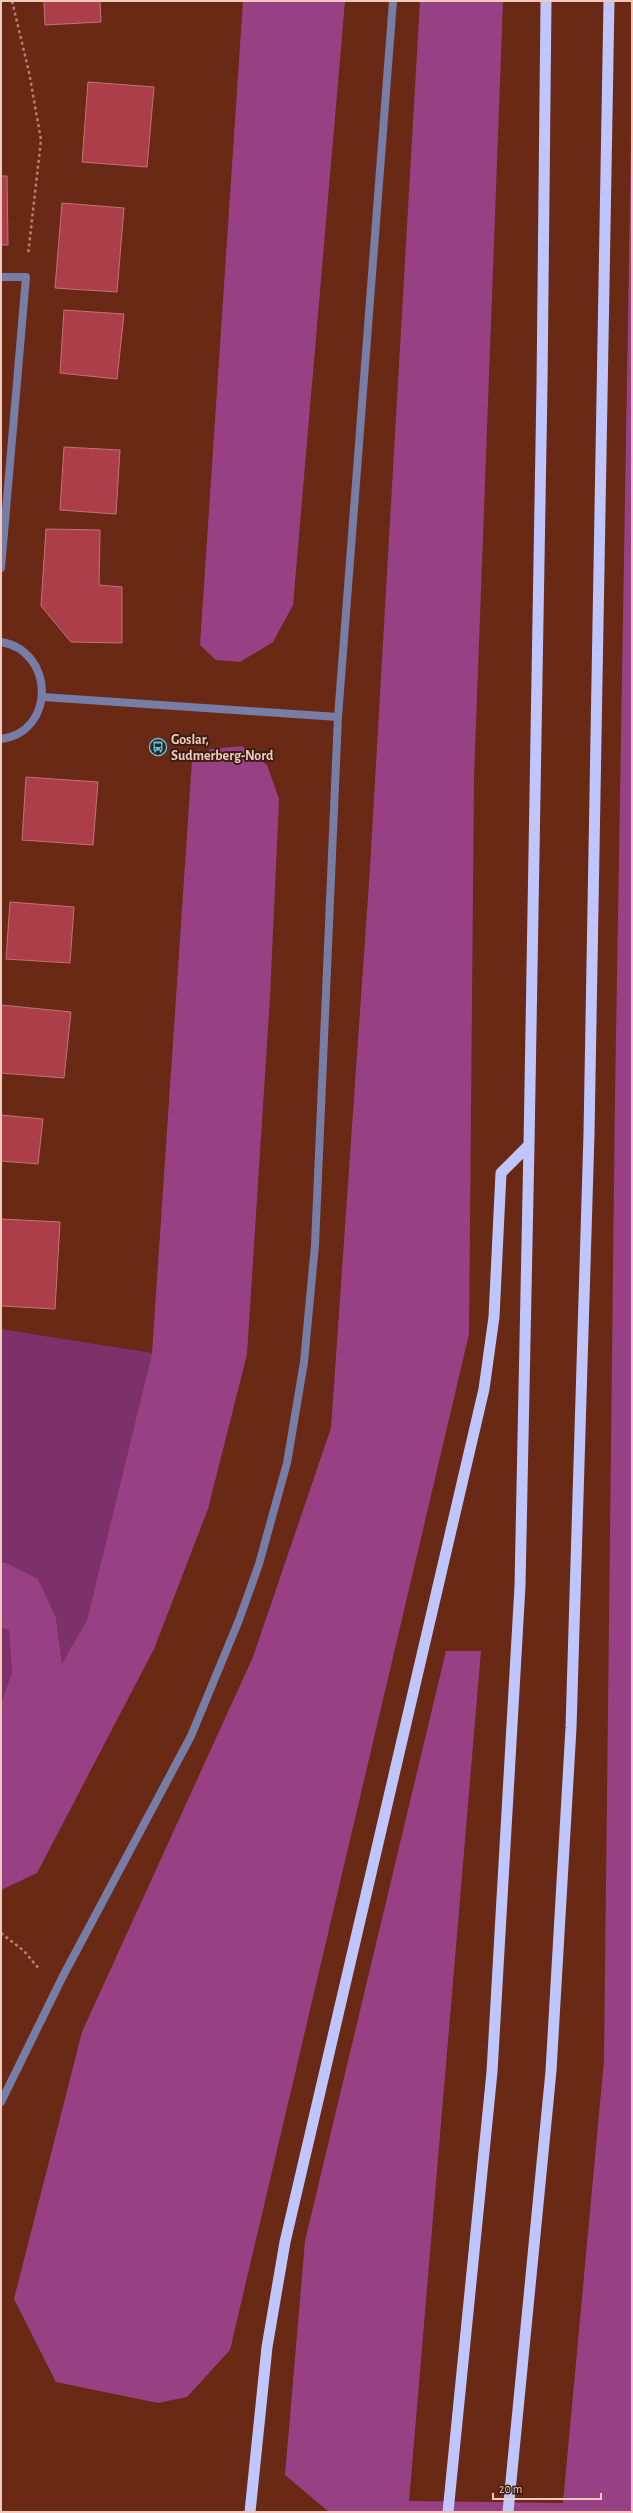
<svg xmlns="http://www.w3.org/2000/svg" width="633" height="2513" font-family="'Alegreya Sans',sans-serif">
<rect width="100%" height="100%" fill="#6a2914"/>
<!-- green -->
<path fill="#7d316b" d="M1,1329L152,1353L87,1620L62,1665L56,1618L6,1563L1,1562Z
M1,1628L9,1630L12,1673L1,1703Z"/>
<!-- forest -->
<path fill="#984084" d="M243,1H345L293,605L273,642L240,662L216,660L200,645Z
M420,1H503L474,777L469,1334L230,2350L187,2397L158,2403L56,2382L14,2299L82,2032L253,1657L331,1428L370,868Z
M632,79V2512H329L285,2475L305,2241L446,1651H481L409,2501L563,2503L604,2060L615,1096Z
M242,746L267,765L279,799L270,997L247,1354L208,1509L154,1649L37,1873L1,1890V1703L12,1673L9,1630L1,1628V1562L6,1563L38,1579L56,1618L62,1664L87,1620L152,1353L192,761L211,749Z"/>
<!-- building -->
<path fill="#ac3e49" stroke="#c27376" d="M44,1H100L101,22L45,25Z
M88,82L154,87L147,167L82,162Z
M1,176H7L8,245H1Z
M62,203L124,208L117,292L55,288Z
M64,310L124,314L117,379L60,373Z
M64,447L120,450L116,514L60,510Z
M46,529L100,530L99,585L122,587V643L71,642L41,606Z
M26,777L98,782L93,845L22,840Z
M10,902L74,907L70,963L6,959Z
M1,1005L71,1012L64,1078L1,1073Z
M1,1115L43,1119L38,1164L1,1161Z
M1,1219L60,1222L55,1309L1,1306Z"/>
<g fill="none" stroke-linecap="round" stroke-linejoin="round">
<!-- path -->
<path stroke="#b48070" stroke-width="2.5" stroke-dasharray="3 3" stroke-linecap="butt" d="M12,1L29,72L41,140L28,255
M1,1933L24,1951L40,1970"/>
<!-- minor -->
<path stroke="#767da7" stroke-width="8" d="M1,277H26L1,568
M1,642C55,651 56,732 1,739
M43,697L338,717"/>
<!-- tertiary -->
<path stroke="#767da7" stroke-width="8" d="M1,2102L63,1976L191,1736L239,1620L259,1564L287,1463L304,1362L315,1245L338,717L393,1"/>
<!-- trunk -->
<path stroke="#bec6fd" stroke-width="11" d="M250,2512L267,2347L285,2242L484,1389L494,1317L501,1173L529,1145
M448,2512L492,2072L520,1586L529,1145L542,386L546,1
M508,2512L551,2071L571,1728L589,1134L609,1"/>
</g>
<!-- icons -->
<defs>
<g id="bus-ring" transform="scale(0.9)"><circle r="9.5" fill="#3b1e15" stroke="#59c8e5" stroke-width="1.5"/><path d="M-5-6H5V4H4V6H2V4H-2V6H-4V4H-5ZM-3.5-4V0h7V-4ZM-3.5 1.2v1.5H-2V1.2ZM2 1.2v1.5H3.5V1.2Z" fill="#59c8e5"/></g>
</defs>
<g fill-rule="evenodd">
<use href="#bus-ring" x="158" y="747"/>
</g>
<g text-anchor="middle" stroke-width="4" stroke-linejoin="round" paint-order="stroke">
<!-- poi labels -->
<g font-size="14" font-weight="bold" fill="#f2c9bd" stroke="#3b1e15" text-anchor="start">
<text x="171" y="744">Goslar,<tspan x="171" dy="16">Sudmerberg-Nord</tspan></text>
</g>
</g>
<!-- border -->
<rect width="633" height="2513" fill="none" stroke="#f2c9bd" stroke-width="4"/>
<!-- scale -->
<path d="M493 2493v6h108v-6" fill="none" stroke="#f2c9bd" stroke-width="2"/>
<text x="499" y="2493" font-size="12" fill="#f2c9bd" stroke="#3b1e15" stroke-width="3" paint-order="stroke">20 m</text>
</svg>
